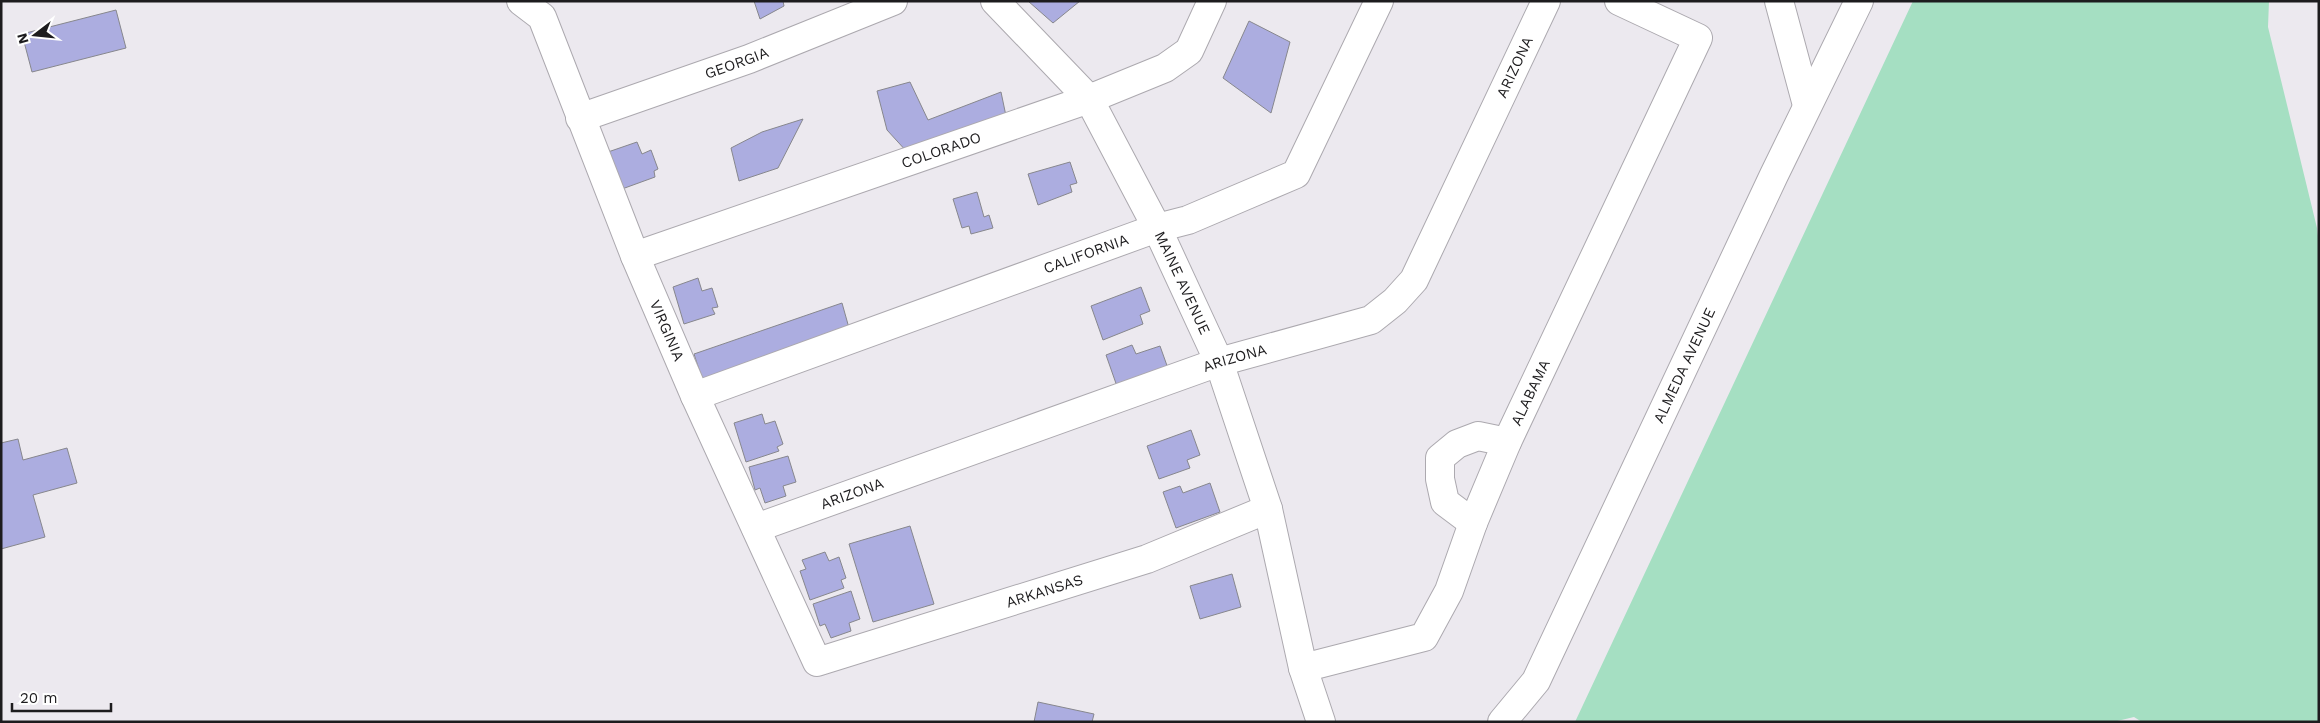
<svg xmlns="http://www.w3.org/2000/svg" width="2320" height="723" font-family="'Work Sans',sans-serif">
<rect width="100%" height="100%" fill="#ece9ef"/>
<!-- green -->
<path fill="#a5dfc2" d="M1913,1H2269L2268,27L2317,228L2319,244V722H2142L2134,717L2113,722H1575Z"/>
<!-- building -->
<path fill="#acade0" stroke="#87878d" d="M754,1H783L784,6L760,19Z
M1028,1H1080L1053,23Z
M116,10L126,48L32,72L22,34Z
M1249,21L1290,42L1271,113L1223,78Z
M910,82L928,120L1001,92L1006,116L908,153L887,130L877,91Z
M803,119L778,168L739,181L731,148L762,132Z
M637,142L642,154L651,150L658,169L654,171L655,177L622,189L608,152Z
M1070,162L1077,183L1070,185L1072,192L1038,205L1028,174Z
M977,192L984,217L989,215L993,228L971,234L969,226L962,228L953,199Z
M698,278L702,291L712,288L718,307L712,308L715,314L684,324L673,287Z
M1141,287L1150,311L1140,315L1143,324L1103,340L1091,306Z
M842,303L849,328L703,382L694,354Z
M1132,345L1136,354L1160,346L1170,374L1119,392L1106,355Z
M762,414L765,424L775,421L783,444L777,447L779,451L746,462L734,423Z
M1191,430L1200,455L1187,460L1190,468L1159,479L1147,446Z
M18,439L23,460L67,448L77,483L33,495L45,537L1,549V443Z
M788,456L796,482L783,486L786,496L765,503L760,488L755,490L749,467Z
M1210,483L1220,512L1176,528L1163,492L1180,486L1183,493Z
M910,526L934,604L873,622L849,544Z
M825,552L829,561L839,557L846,578L841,580L844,588L810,600L800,571L806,569L802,560Z
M1232,574L1241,607L1200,619L1190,586Z
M851,591L860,619L849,623L851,631L831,638L825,624L820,626L813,604Z
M1038,702L1094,714L1092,722H1034Z"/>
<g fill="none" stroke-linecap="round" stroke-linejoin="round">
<!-- minor casing -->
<g stroke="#aca9af" stroke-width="30">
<g id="minor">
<path id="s1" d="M521,1L542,17L635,256L695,396L817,662L1147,559L1268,509"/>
<path id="s2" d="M995,1L1089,99L1157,228L1219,362L1268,509L1303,668L1321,722"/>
<path id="s3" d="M580,118L749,59L893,1"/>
<path id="s4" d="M635,256L1089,99L1165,68L1189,51L1212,1"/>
<path id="s5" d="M695,396L1157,228L1188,220L1296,174L1379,1"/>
<path d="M1473,523L1445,502L1440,479V458L1457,444L1478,436L1507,442"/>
<path id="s6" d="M756,528L1219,362L1371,320L1395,301L1414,280L1546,1"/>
<path id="s7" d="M1303,668L1424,637L1449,591L1473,523L1507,442L1698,38L1619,1"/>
</g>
</g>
<!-- secondary casing -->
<g stroke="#aca9af" stroke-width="30">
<g id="secondary">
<path d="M1779,1L1807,105"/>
<path id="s8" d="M1502,722L1536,681L1774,175L1859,1"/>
</g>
</g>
<!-- minor -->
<use href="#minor" stroke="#fff" stroke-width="28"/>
<!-- secondary -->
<use href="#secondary" stroke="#fff" stroke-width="28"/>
</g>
<g text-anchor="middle" stroke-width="4" stroke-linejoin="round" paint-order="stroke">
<!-- street labels -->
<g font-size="15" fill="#1d1c1e" stroke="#fff">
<text dy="5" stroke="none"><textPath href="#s3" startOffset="166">GEORGIA</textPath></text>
<text dy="5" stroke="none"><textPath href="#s6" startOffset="944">ARIZONA</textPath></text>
<text dy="5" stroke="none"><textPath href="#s4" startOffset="324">COLORADO</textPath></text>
<text dy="5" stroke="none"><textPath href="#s5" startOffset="416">CALIFORNIA</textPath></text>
<text dy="5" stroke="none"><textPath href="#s2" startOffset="342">MAINE AVENUE</textPath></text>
<text dy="5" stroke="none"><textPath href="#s1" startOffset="364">VIRGINIA</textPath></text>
<text dy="5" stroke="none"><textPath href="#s6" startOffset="508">ARIZONA</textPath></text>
<text dy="5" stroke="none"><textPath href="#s8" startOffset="402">ALMEDA AVENUE</textPath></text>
<text dy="5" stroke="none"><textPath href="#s7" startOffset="392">ALABAMA</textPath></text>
<text dy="5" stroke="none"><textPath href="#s6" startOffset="102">ARIZONA</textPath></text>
<text dy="5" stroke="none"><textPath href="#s1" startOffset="966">ARKANSAS</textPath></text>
</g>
</g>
<!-- border -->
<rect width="2320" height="723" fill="none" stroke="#1d1c1e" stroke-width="5"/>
<!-- north arrow -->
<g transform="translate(35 35) rotate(254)" stroke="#ffffff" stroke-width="4" paint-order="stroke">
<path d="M0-4L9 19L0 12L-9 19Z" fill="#1d1c1e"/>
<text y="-8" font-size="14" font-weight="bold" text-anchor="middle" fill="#1d1c1e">N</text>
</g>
<!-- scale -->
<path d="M12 703v8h99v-8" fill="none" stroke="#1d1c1e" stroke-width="2.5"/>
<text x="20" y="703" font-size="15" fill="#1d1c1e" stroke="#ffffff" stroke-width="4" paint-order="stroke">20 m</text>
</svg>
